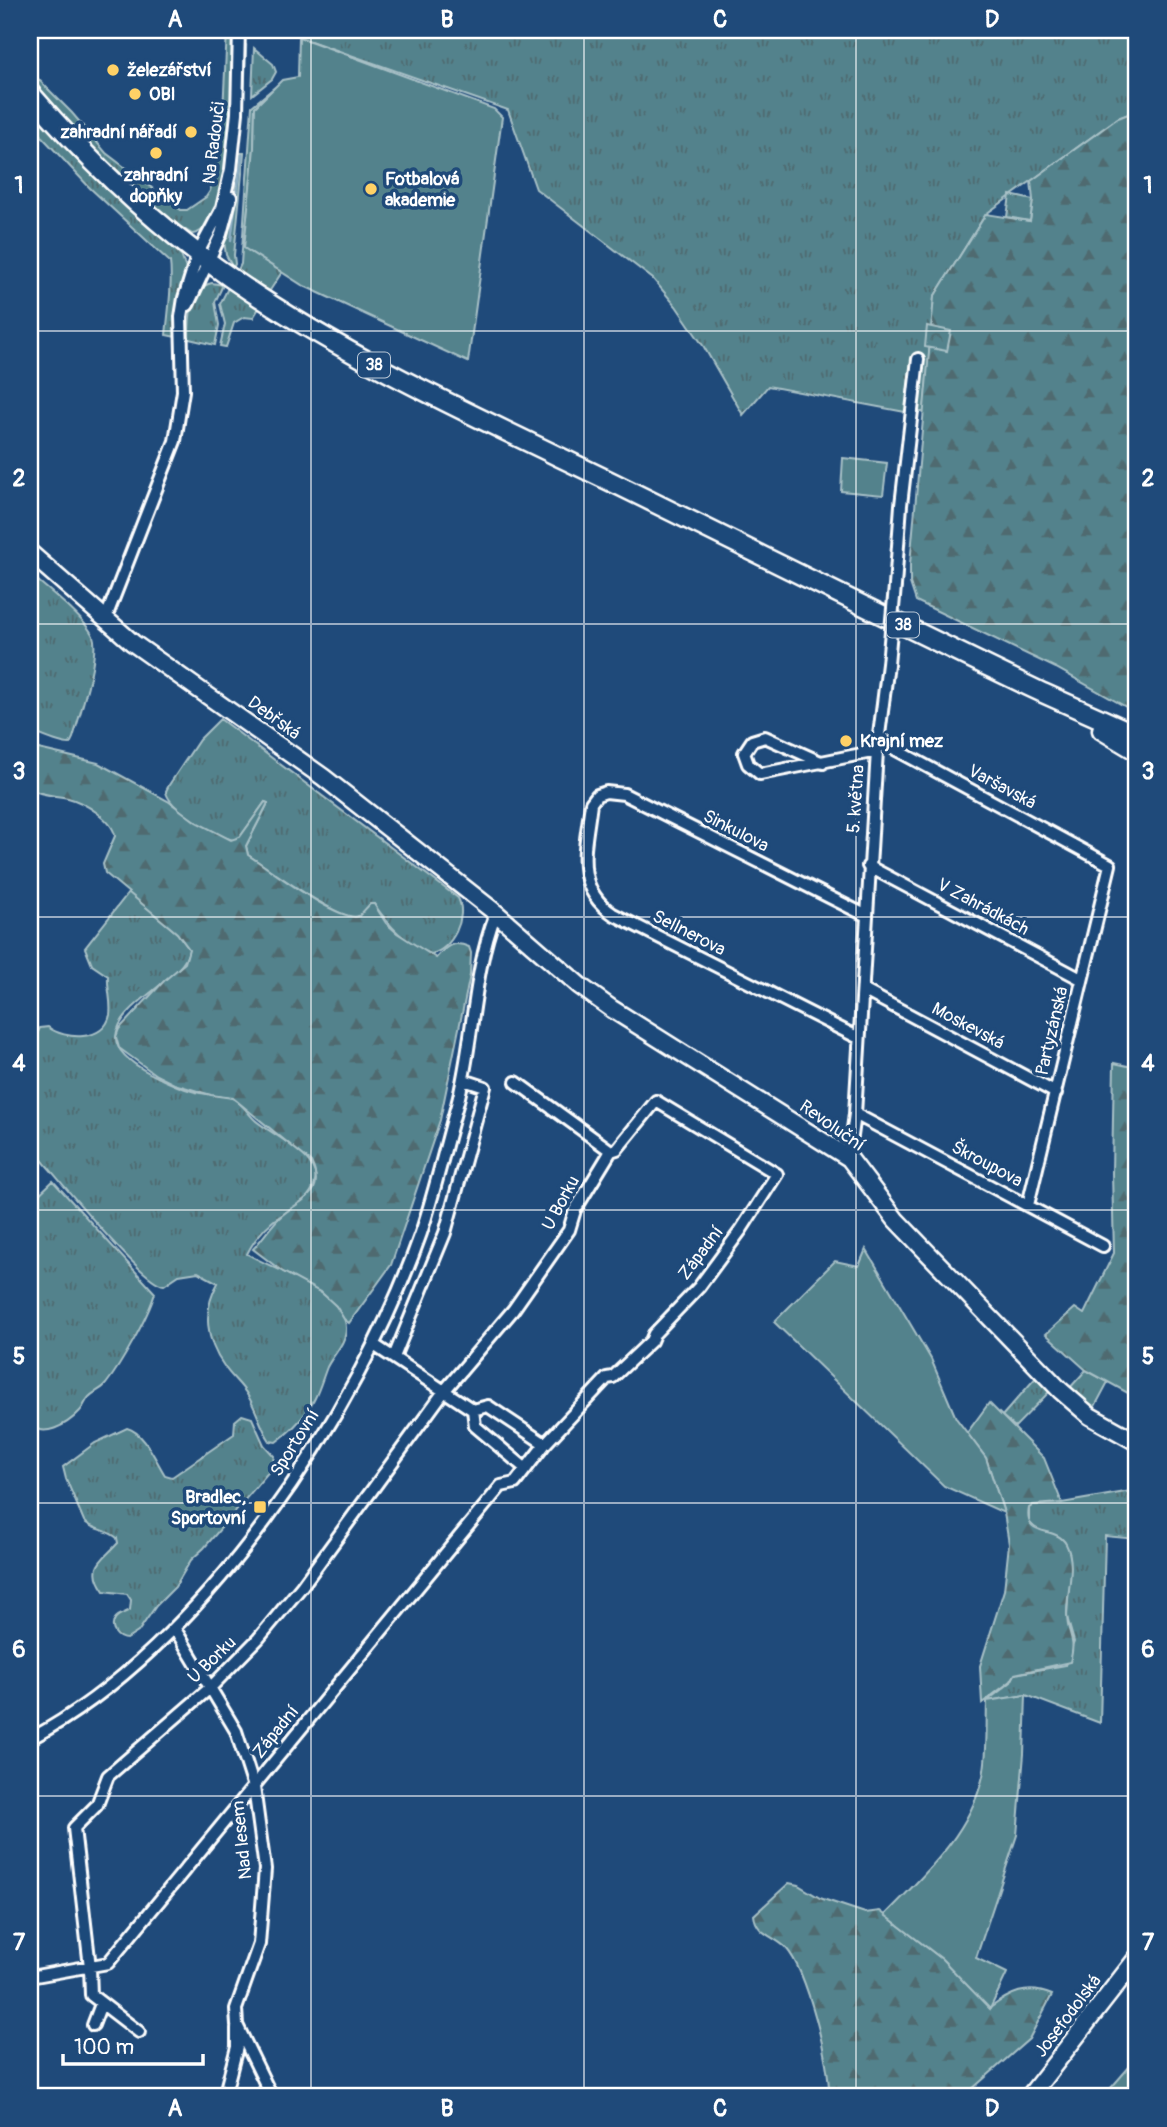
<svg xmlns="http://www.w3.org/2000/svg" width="1167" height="2127" font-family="Pangolin,sans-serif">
  <defs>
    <pattern id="grass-tufts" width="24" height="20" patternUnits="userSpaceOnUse" patternTransform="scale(1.75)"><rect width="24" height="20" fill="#52828c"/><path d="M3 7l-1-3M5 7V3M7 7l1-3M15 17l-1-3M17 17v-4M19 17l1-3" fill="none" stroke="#4f6a6f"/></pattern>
    <pattern id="forest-firs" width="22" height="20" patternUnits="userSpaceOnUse" patternTransform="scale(1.75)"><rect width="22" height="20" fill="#52828c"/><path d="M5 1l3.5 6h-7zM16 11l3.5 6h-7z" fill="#4f6a6f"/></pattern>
    <pattern id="park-crowns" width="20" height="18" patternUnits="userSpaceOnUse" patternTransform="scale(1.75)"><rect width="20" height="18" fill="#52828c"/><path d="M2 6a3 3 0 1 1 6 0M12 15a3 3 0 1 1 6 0" fill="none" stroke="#4f6a6f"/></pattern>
  </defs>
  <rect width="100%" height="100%" fill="#1f4a7a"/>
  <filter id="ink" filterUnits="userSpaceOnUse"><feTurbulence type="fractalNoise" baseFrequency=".0143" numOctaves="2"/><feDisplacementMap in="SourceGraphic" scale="14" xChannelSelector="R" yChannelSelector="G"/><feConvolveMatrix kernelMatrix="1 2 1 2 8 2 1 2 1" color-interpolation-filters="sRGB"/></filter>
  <g filter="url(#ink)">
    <path fill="url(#grass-tufts)" stroke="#a8c0c6" stroke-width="2" d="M227 30H232C231 64 237 230 192 234L172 221 97 152 39 92 30 80V71L72 113 106 153 181 210H187L206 197 210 191 213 176 210 168 216 160 217 143 216 112H223Z
      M295 30H1137V111L1118 118 986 214 934 297 924 412H905L768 386 743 415 704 347 676 306 653 279 536 189 508 110 299 37Z
      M254 48 273 64 276 72 272 79 252 95Z
      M275 87 255 107 254 148 244 247 282 272 269 292 237 272 241 264 252 106Z
      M30 104 116 196 181 255 186 269 185 277 177 311 176 337 166 335C168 314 173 282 170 262L90 188 30 124Z
      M239 153H244L234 255 235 264 233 268 226 255 224 241 235 195Z
      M212 283 223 285 215 302 219 325 215 345 189 339C189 320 189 288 212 283Z
      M228 288 259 308 253 318 244 317 234 323 226 347 220 346 225 324 220 304Z
      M30 574C45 587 85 618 93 636 100 654 79 717 73 738L70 744C59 744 41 735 30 731Z
      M220 719 458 898C468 917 452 950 431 954 404 942 390 927 374 904 369 908 363 915 357 917 341 922 266 866 248 855L246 846 268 803 265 802 240 837 233 840C217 836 167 808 166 791L169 785 199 740Z
      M129 892 177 933 189 949C186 979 118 1003 116 1037 115 1063 179 1089 200 1093 211 1095 222 1094 232 1098 242 1102 247 1113 255 1120 270 1134 321 1156 315 1182 310 1203 288 1210 273 1221 262 1230 253 1242 247 1254 273 1269 347 1293 346 1329 346 1343 333 1355 327 1367 323 1377 320 1388 315 1398 307 1415 292 1430 276 1442L270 1441C260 1427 257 1410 248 1396 242 1385 231 1377 224 1366 206 1341 202 1310 218 1283L198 1272 179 1275 164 1285C142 1284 51 1169 30 1146V1047L40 1028 48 1027C65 1040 104 1042 110 1015 112 1001 107 989 108 976L92 965 85 948Z
      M53 1181 155 1293C148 1317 121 1365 106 1384 101 1390 94 1392 89 1397 85 1401 84 1407 80 1411 68 1424 41 1441 30 1422V1196L33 1200Z
      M1086 1370 1108 1382 1092 1412 1068 1390Z
      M1039 1374 1053 1388 1015 1427 1002 1416Z
      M242 1415 252 1418 264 1445 274 1456 271 1469 204 1548 191 1560 175 1587 156 1606 138 1632 127 1639C117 1639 109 1629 115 1619 118 1614 125 1613 130 1610L131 1600 127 1594 104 1591C86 1566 103 1560 118 1543L117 1538C108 1529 93 1531 84 1521L66 1479 63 1467 95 1443 127 1428C144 1432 156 1461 165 1475L172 1477 234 1434 235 1421Z
      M1137 1490V1539L1105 1536 1100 1723 1026 1695 987 1701 1011 1682 1015 1674 1065 1665 1074 1642 1067 1617 1070 1569 1069 1552 1050 1533 1038 1531 1029 1522V1508L1033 1505 1062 1503Z
      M1137 2058V2083L1124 2097H1103Z"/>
    <path fill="url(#forest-firs)" stroke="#a8c0c6" stroke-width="2" d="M1137 111V713L1056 668 916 601 910 583V564L934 297 986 214 1030 221 1033 200 1031 181 1118 118Z
      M30 747 98 763 168 801 196 822 231 840 240 837 265 802 268 803 246 846 248 855 254 859C274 872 340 923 359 916L370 904H374L386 923 397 933 436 958C446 946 453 940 469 947L471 953 470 975 440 1120 391 1265 349 1323 344 1319 336 1306 322 1293 283 1272 253 1249C262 1239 270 1227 279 1218 298 1199 328 1197 311 1162L233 1098 211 1095 174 1084 156 1075 119 1048 116 1037 119 1029 165 980 185 963 189 949 177 933 105 873 103 864 115 836C113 820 84 802 68 798 54 795 43 796 30 789Z
      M1114 1063 1137 1068V1398L1086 1370 1046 1334 1075 1308 1084 1314 1114 1253 1112 1173Z
      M989 1403 1044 1458 1062 1503 1033 1505 1029 1508C1023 1539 1056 1525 1066 1544 1077 1565 1066 1593 1067 1615 1067 1636 1077 1636 1070 1662L1015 1674 1011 1681 982 1703 980 1666 1004 1590 1009 1544 1004 1513 986 1458 967 1433Z
      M789 1883 798 1885 820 1898 865 1913 880 1911 942 1959 990 2008C1010 1993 1027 1984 1052 1995L1029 2039 963 2097H829C831 2066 807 1971 786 1948 774 1936 756 1934 754 1915Z"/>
    <path fill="url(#park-crowns)" stroke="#a8c0c6" stroke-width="2" d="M1010 195 1033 200 1030 221 1007 217Z
      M927 326 951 331 947 351 925 347Z"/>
    <path fill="#52828c" stroke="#a8c0c6" stroke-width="2" d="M299 37 494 109 502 117 468 362 302 285 244 248 254 148 255 107 282 80 298 77Z
      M843 458 887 463 883 495 841 491Z
      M866 1249 931 1359 956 1418 986 1458 1004 1513 944 1486 774 1322 835 1261 859 1266Z
      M1026 1695 1024 1754 1017 1835 976 1958 1007 1973 990 2009 942 1959 885 1915C924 1875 970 1833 983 1776 988 1752 986 1725 987 1701Z"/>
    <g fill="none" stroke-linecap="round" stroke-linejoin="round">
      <path stroke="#8cadc4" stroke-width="2.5" d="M244 97 246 45
        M231 240 242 155"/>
      <defs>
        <path id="street" d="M188 305 221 234 231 197
          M895 586 901 505 918 359
          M105 620 175 441 183 391 181 317 184 298 198 253 222 208 231 169 237 113 239 30
          M878 740 1110 865 1028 1205
          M823 763 765 737 752 741 744 753 748 764 760 774 877 751
          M868 866 1081 979
          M863 990 1056 1093
          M859 1038 613 914C572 886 586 846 591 803L597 795 606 792 624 794 867 916
          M516 1082 611 1151
          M855 1114 1103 1246
          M849 1158 855 1114 877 751 888 664
          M374 1345 473 1410
          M394 1357 445 1233 485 1087 464 1080
          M473 1410 488 1406 545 1444
          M473 1410 475 1426 526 1469
          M175 1629 236 1731 254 1787 265 1869 259 1944 236 2009 237 2025 272 2097
          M30 1739C203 1647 357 1415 421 1233 435 1191 445 1147 457 1105 474 1042 472 974 496 913
          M30 1977 108 1963 501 1486 515 1483 545 1444 607 1378 613 1377 651 1341 654 1334 699 1287 741 1230 777 1174 656 1101 617 1149 611 1151 575 1210 569 1230 513 1310 445 1390 302 1586 258 1639 211 1687 108 1776 97 1805 74 1828 90 1967 91 1995 139 2032
          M93 2025 101 2004
          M224 2097 237 2047V2028"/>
        <path id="secondary" d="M30 553 133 643 323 777 496 913 580 986 612 1009 849 1158 896 1220 1060 1390 1090 1416 1137 1442
          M1029 2097 1137 1958"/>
        <path id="primary" d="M30 93C89 162 156 226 231 278 352 362 488 422 620 486 761 555 901 625 1043 693L1137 735
          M1102 730 1137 751"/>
      </defs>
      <use href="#street" stroke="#fff" stroke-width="16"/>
      <use href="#secondary" stroke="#fff" stroke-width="21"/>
      <use href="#primary" stroke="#fff" stroke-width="23"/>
      <use href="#street" stroke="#1f4a7a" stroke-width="10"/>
      <use href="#secondary" stroke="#1f4a7a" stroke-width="16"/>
      <use href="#primary" stroke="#1f4a7a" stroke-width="18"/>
      <defs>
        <path id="street-bridge" d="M888 664 895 586"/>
      </defs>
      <use href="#street-bridge" stroke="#fff" stroke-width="16" stroke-linecap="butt"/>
      <use href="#street-bridge" stroke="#1f4a7a" stroke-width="10"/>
    </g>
  </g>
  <path fill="none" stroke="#fff" stroke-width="2" stroke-opacity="0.55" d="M311 30V2097M584 30V2097M856 30V2097M30 331H1137M30 624H1137M30 917H1137M30 1210H1137M30 1503H1137M30 1796H1137"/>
  <g fill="#ffd166" stroke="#1f4a7a" stroke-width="2.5">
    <circle cx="113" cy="70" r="7"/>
    <circle cx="135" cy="94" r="7"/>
    <circle cx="191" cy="132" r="7"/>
    <circle cx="156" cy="153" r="7"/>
    <circle cx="371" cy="189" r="7"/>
    <circle cx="846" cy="741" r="7"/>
    <rect x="253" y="1500" width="14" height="14" rx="3.5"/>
  </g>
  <g text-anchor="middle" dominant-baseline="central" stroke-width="7" stroke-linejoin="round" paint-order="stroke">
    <g fill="#1f4a7a" stroke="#bcc9d7" stroke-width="2">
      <rect x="358" y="352.5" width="32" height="25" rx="5"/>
      <rect x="887" y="612.5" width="32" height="25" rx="5"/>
    </g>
    <g font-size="16" font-weight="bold" fill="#fff">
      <text x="374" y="365">38</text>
      <text x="903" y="625">38</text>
    </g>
    <g font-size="18" font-weight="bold" fill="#fff" stroke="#1f4a7a" text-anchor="start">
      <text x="127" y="70">železářství</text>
      <text x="149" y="94">OBI</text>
      <text x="177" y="132" text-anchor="end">zahradní nářadí</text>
      <text x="156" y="175" text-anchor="middle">zahradní<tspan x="156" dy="21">dopňky</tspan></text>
      <text x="385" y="179">Fotbalová<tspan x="385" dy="21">akademie</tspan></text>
      <text x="860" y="741">Krajní mez</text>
      <text x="246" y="1497" text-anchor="end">Bradlec,<tspan x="246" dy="21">Sportovní</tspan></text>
    </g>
    <g font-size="18" fill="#fff" stroke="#1f4a7a">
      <text transform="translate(214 143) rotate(-83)">Na Radouči</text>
      <text transform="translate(274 718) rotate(36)">Debřská</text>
      <text transform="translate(1002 787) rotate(28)">Varšavská</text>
      <text transform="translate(856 799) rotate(-86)">5. května</text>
      <text transform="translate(736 831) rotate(27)">Sinkulova</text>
      <text transform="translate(983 907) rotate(28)">V Zahrádkách</text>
      <text transform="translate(689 933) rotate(27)">Sellnerova</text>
      <text transform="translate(968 1026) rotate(28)">Moskevská</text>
      <text transform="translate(1052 1031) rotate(-77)">Partyzánská</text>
      <text transform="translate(832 1126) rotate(35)">Revoluční</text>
      <text transform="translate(987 1164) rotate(28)">Škroupova</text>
      <text transform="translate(561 1203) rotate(-62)">U Borku</text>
      <text transform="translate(701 1253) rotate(-53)">Západní</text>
      <text transform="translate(295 1443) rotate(-58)">Sportovní</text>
      <text transform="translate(212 1660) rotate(-44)">U Borku</text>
      <text transform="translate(276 1732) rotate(-51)">Západní</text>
      <text transform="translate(242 1840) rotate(-96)">Nad lesem</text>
      <text transform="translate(1068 2016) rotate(-53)">Josefodolská</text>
    </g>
  </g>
  <rect width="1167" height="2127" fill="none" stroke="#1f4a7a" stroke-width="77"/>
  <path d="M63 2054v10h140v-10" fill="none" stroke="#ffffff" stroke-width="3.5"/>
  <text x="74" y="2054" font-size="21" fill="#ffffff" stroke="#1f4a7a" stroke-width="5" paint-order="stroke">100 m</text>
  <rect x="38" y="38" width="1090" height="2050" fill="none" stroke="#fff" stroke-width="2.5"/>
  <g font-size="23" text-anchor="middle" font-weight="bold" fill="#fff">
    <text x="175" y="27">A</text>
    <text x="447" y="27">B</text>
    <text x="720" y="27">C</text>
    <text x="992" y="27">D</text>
    <text x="19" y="193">1</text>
    <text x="1148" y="193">1</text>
    <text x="19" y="486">2</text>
    <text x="1148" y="486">2</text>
    <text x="19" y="779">3</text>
    <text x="1148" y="779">3</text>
    <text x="19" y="1071">4</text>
    <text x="1148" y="1071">4</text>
    <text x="19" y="1364">5</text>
    <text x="1148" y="1364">5</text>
    <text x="19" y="1657">6</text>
    <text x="1148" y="1657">6</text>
    <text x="19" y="1950">7</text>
    <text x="1148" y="1950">7</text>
    <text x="175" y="2116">A</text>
    <text x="447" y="2116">B</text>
    <text x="720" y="2116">C</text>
    <text x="992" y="2116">D</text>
  </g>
</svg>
